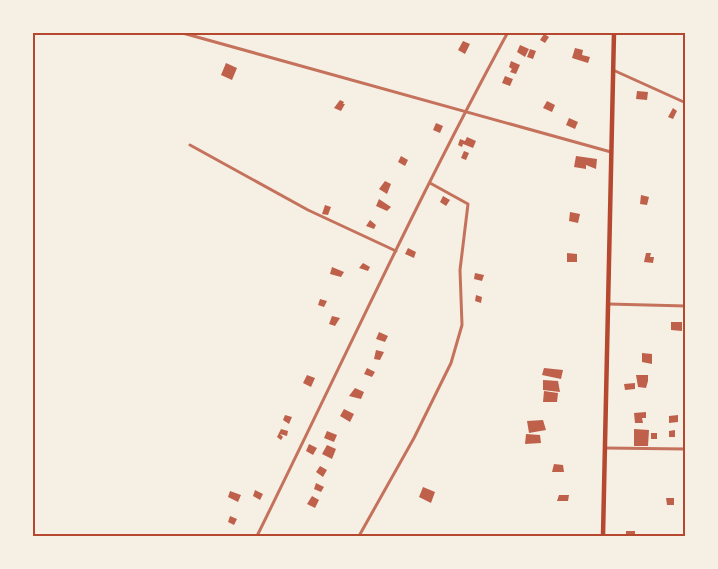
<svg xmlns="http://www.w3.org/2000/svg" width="718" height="569" font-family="'Archivo Narrow',sans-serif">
  <rect width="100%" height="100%" fill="#f6efe4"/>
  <path fill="#bf614a" d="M544 34 549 37 545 43 540 40Z
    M463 41 470 44 465 54 458 50Z
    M520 45 529 49 525 57 517 52Z
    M575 48 583 50 582 55 590 57 588 63 572 58Z
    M530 49 536 51 533 59 527 57Z
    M511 61 520 65 516 74 510 72 512 69 509 67Z
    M226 63 237 68 232 80 221 75Z
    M505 76 513 79 510 86 502 83Z
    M637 91 648 92 647 100 636 99Z
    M340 100 344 102 343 104H345L341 111 334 108Z
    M547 101 555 105 552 112 543 108Z
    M673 108 677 111 673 119 668 117Z
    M569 118 578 122 575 129 566 125Z
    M436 123 443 126 440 133 433 130Z
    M467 137 476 141 473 148 463 144 462 147 458 145 460 139 465 141Z
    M464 151 469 153 466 160 461 158Z
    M401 156 408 160 405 166 398 162Z
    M576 156 597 159 596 169 586 165V169L574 167Z
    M385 181 391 184 387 194 379 189Z
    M641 195 649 197 647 205 640 204Z
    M443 196 450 200 446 206 440 202Z
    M379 199 391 207 387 211 376 206Z
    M325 205 331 207 328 215 322 214Z
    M570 212 580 214 578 223 569 221Z
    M370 220 376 225 374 229 366 226Z
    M408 248 416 252 414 258 405 254Z
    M567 253 577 254V262H567Z
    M646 253H651L650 257H654L653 263 644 262Z
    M363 263 370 267 368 271 359 268Z
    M332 267 344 272 341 277 330 274Z
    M475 273 484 275 482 281 474 279Z
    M476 295 482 297 481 303 475 301Z
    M320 299 327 301 324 307 318 305Z
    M332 316 340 318 335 326 329 324Z
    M671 322H682V331L671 330Z
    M379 332 388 336 385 342 376 339Z
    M376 350 384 352 380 360 374 359Z
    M642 353 652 354V364L642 362Z
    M367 368 375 372 372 377 364 374Z
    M544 368 563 370 561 379 542 375Z
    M307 375 315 378 311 387 303 383Z
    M636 375H648V381L646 388 638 387Z
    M543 380 558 381 560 392 543 390Z
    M635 383V389L625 390 624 384Z
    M355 388 364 392 361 399 349 396Z
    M544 391 558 393 557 402H543Z
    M344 409 354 414 350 422 340 416Z
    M646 412V418H642L643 423H635L634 413Z
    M285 415 292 417 289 424 283 420Z
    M678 415V422L669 423V416Z
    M543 420 546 430 529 433 527 421Z
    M281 429 288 431 287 436 280 434 283 437 281 440 277 437Z
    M634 429 649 430 648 446H634Z
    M675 430V437H669V431Z
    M327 431 337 435 334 442 324 438Z
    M651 433H657V439H651Z
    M526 434 540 435 541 443 525 444Z
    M309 444 317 448 313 455 306 451Z
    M327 445 336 449 332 459 322 454Z
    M554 464 563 465 564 472H552Z
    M320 466 327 470 323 477 316 472Z
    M316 483 324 487 321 492 314 489Z
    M423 487 435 492 431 503 419 497Z
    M255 490 263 494 260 500 253 496Z
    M230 491 241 495 238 502 228 497Z
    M559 495H569L568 501H557Z
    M312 496 319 500 315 508 307 504Z
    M666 498H674V505H667Z
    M230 516 237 519 234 525 228 522Z
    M626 531H635V536H626Z"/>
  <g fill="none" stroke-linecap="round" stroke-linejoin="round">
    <path stroke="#c5725c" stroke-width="3" d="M179 32 611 152
      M613 70 686 103
      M190 145 308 210 396 251
      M608 304 686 306
      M605 448 686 449
      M257 536C340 368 418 197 508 32
      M359 536 414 438 451 363 462 325 460 270 468 204 430 183"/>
    <path stroke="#b5482f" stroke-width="4.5" d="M603 536 614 32"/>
  </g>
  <rect width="718" height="569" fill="none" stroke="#f6efe4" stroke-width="68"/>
  <rect x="34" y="34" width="650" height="501" fill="none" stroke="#b5482f" stroke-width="2"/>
</svg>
